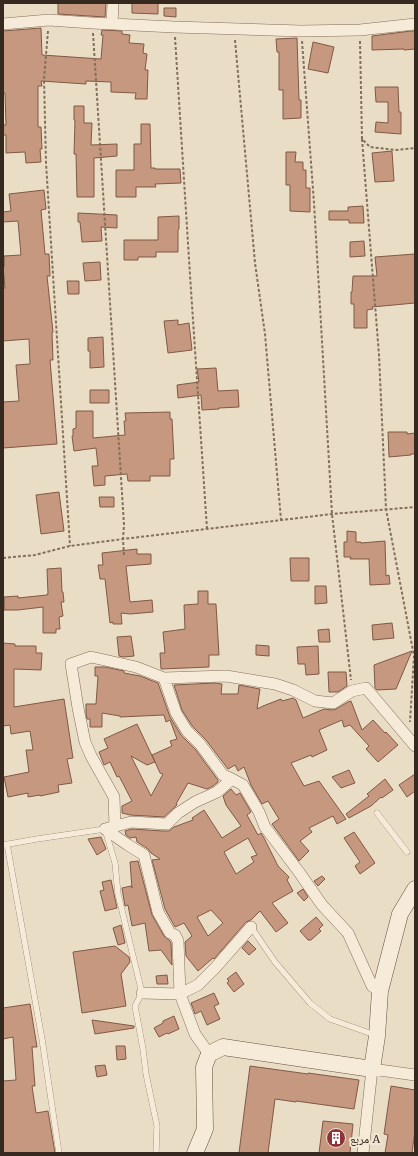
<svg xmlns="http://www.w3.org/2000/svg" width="418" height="1156" font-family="'IBM Plex Serif','Noto Naskh Arabic',serif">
  <rect width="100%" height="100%" fill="#eaddc6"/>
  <path fill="#c5987f" stroke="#815945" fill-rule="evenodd" d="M58 3H106L105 17 58 14Z
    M132 3H158V14L132 13Z
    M164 8H176V17L164 16Z
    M41 28 42 55 101 59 103 35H101L102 30 122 31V34L130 35 129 43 144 44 143 53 147 54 145 70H148L147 99H135L136 93 111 92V82L86 81V84L41 81 42 86H38V127H41L42 149H40L41 162 26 163 25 152 6 153V135H3V125H6L5 93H3V31Z
    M411 31H415V49L404 50V49L372 50V36Z
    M297 38 299 100H301V118L283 119V90H279V52H277L276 39Z
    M313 42 334 47 328 73 308 69Z
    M375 87H398L399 112H401V134L375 132 376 122 388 123V102H376Z
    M74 106H84V123H92L91 145 117 144V156L94 158V197H77L76 154H74L75 120H74Z
    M141 124H150L151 168H155V169H180L181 183 155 184 156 187H136V197H116V170H134V144H141Z
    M392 151 394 181 375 182 372 153Z
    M286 152H296L295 162H303V170H306V188H310V212L290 211V185H286Z
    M44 190 46 209 41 210 45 254H49L50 276H47L53 332 52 333 53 360H50L57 444 3 448V402L19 401 16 365 30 364 29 339 3 341V288H5L3 267H4V256L21 255 18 221 3 222V212L11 211 9 194Z
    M363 206 364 223H349V220H329V211H348V207Z
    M78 213 117 215V228L101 227 102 241 82 242 80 222H78Z
    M179 216V229L178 230V252H156V257H138V260H124V240H158V217Z
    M364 241 365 256 350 257V242Z
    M415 254V303L372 307 373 309 367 310V328H354V304H351V292H352L353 276H377L375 257Z
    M100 262 101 280 85 281 83 263Z
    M67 281H79V294H68Z
    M178 320V325L189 323 192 350 168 353 164 321Z
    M103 337 104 367 90 368V351H88V338Z
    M216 368 218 391 238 390 239 407 219 408V409L202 410 201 395 178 398 177 385 199 382 197 369Z
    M90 390H109V403H90Z
    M76 411H93V438L125 435 124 421H126L125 413 170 412V419H172L174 459H170V476H150V481H128L127 474 105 476V485L94 486 92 466H98L96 448 74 451 72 436H73V429L76 428Z
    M388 432H407V434L415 433V454H411V455L389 457Z
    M59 492 64 531 41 534 36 495Z
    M99 497H114V507H100Z
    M347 531 356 532V542H361V543L385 541 386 576 389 575 390 584 370 585 369 559H350L351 557H344V542H347Z
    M137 549V554H151V564L126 566 130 602 152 600 153 612 130 614 121 613 122 624H113V622L110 623 105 579H100L98 565H103L102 553Z
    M290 558H309V581H291Z
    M61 568 62 592H63L64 602H61L63 616 59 617 60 629H56V633H43V607L18 610H4V597L18 596V598L47 595V594H48L47 569Z
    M315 586H326L327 603 315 604Z
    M198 591H208V604H216L219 655H209V667L161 669 160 653H165L163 632 185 629 184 605 198 604Z
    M392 623 394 638 373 640 372 625Z
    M329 629 330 642H319L318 630Z
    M131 636 134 656 124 657 119 656 117 637Z
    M3 643 15 644V646H36V653H42L41 670 14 669V707L64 699 73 758 67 759 72 783 58 785 59 792 40 796V795L28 797V793L8 797 4 777 29 772 26 750H33L30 731 11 734 10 725 3 726Z
    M256 645 269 646V656L256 655Z
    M318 646 319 674 306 675 305 664H298L297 647Z
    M412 651 396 689 377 690 375 688 374 665Z
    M95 667H105L124 671V673L140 676 158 683 170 717 181 735 195 749 218 780V782L213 786 207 789 188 783 176 804H177L176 806 164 817 130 815 122 813V806L132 801 119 776 117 777 110 762 104 765 99 752 108 748 104 739 137 724 155 762 147 765 131 756 151 796 163 774 160 773 152 755 172 746 170 741 177 739 170 720 166 722 164 715 120 717V716L102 713V727H90V719H87L86 714V704H96L98 676H95Z
    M328 672H346L347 686 338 692H329Z
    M215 683 222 684 221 694H238L239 685 260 689 257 709 263 706 281 699 282 701 293 698 296 700 303 718 324 709 332 710 336 709 348 702 351 701 362 730 373 720 385 733 386 732 398 745 378 762 366 749 369 746 350 725 344 727 342 720 319 730 327 750 312 757 311 755 291 763 304 786 319 781 346 819 337 824 333 816 309 828 312 832 300 841 309 851 299 861 272 824 279 819 268 801 262 804 251 785 244 767 238 771 235 765 228 769 206 740 193 727 182 710 174 685Z
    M349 770 355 783 341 788 332 777Z
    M415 774V791L407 797 399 785Z
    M385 779 393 790 382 798 381 797 371 806 349 818 346 814 369 796 367 794Z
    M231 789 236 795 240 793 251 812 247 815 258 835 261 833 264 838 278 866 289 877 287 880 293 891 272 903 288 923 276 932 260 911 251 920 246 922 214 959 213 958 198 971 186 956 185 942 192 936 184 923 175 927 165 909 152 860 160 859 151 853 148 849 137 842 136 837 130 838 126 835 125 831 132 829 163 831H169L174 827 193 820 192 818 204 810 222 838 241 826 226 805 223 796ZM248 838 257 855 251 857 254 862 236 874 224 852ZM211 910 223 923 208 936 197 917Z
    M354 832 375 863 360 874 355 866 360 862 344 838Z
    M101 837 106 849 97 855 88 839Z
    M138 861 152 915 164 936 170 941 171 943 172 965 161 950 149 951 145 923 132 926 128 905 125 906 122 888 131 886 132 888 130 862Z
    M322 876 325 879 318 886 314 881Z
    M111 880 117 908 105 911 100 891 104 890 102 882Z
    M303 889 308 897 304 901 297 893Z
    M316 917 323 925 319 929 321 931 311 940H308L300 931Z
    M121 925 125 943 118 945 113 928Z
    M248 941 256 949 249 955 242 948Z
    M115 946 129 957 130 962 121 974 126 1006 82 1013 73 952Z
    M236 972 244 984 234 992 227 983 229 981 227 979Z
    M167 975 168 984H157L156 976Z
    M214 993 219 1004 214 1006 220 1019 207 1025 201 1011 195 1014 191 1003Z
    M30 1004 37 1047H32L35 1086H32L36 1113 48 1111 55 1153H3V1081L16 1080 13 1037 3 1039V1008Z
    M174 1016 179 1029 168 1034 167 1033 159 1037 154 1028 163 1023V1021Z
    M92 1020 134 1026V1028L95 1034Z
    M116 1046H125L126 1059 117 1060Z
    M105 1065 107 1075 97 1077 95 1066Z
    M250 1066 308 1074V1073L359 1080 354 1109 296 1101V1102L275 1099 268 1153H239Z
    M391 1086 415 1090V1131L412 1153H385L388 1135 384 1134Z
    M323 1121 353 1124 350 1153H319Z"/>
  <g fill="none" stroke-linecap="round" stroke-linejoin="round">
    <defs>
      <path id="lane" d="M377 813 407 852
        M7 844 42 1039 59 1153
        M3 845 37 839 105 829 115 863 118 894 142 993 135 1006 143 1049 146 1074 157 1126 156 1153
        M251 927 275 962 310 1003 330 1019 375 1035"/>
      <path id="street" d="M3 24 49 20 92 23 174 27 301 31 360 30 415 24
        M112 24 113 3
        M164 678 176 713 187 731 200 744 223 775 232 779
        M115 827 114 797 91 756 85 742 78 708 71 664 91 657 136 667 164 678 226 676 275 684 293 690 315 701 333 703 352 691 366 688 415 746
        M105 829 131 822 167 824 178 813 195 802 217 792 232 779 243 785 259 812 265 827 299 872 322 905 348 933 372 986 380 991
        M105 829 128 845 144 855 158 912 170 933 175 935 178 941 180 994 195 1034 209 1054
        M142 993 180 994 198 985 215 968 251 927
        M372 1069 415 1075
        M363 1153 372 1069"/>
      <path id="secondary" d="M195 1153 205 1129 204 1067 209 1054 223 1047 372 1069 377 1036 380 991 400 914 415 889"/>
    </defs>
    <use href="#lane" stroke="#846f5d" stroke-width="6"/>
    <use href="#street" stroke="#846f5d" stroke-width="12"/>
    <use href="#secondary" stroke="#655140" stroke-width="17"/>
    <path stroke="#846f5d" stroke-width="2" stroke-dasharray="3 2" stroke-linecap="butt" d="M48 31 44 79 46 163 70 546
      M93 33 124 525 123 539 124 555
      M175 37 190 275 207 529
      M235 40 255 263 265 334 281 520
      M302 41 314 203 332 514 351 680
      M360 41 362 139 370 147 396 150 415 148
      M362 139 379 355 386 509 414 656 410 722
      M3 558 35 555 70 546 123 539 332 514 415 507"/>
    <use href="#lane" stroke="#f6ebd8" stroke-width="5.5"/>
    <use href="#street" stroke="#f6ebd8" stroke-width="11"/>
    <use href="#secondary" stroke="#f6ebd8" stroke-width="16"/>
  </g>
  <defs>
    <symbol id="building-disc" viewBox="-11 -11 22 22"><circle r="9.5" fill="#8d3339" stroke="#f2e8d4"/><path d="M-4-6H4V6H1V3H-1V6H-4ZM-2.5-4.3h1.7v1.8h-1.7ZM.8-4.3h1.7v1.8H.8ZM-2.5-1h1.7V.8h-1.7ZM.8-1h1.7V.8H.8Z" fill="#fff"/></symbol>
  </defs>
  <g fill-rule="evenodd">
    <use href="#building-disc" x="325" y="1127" width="22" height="22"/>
  </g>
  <g text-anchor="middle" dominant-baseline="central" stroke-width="4" stroke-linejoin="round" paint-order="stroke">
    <g font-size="12" fill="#352920" stroke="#f2e8d4" text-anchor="start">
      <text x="350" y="1138">مربع A</text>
    </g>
  </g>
  <rect width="418" height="1156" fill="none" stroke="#352920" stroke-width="8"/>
</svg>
